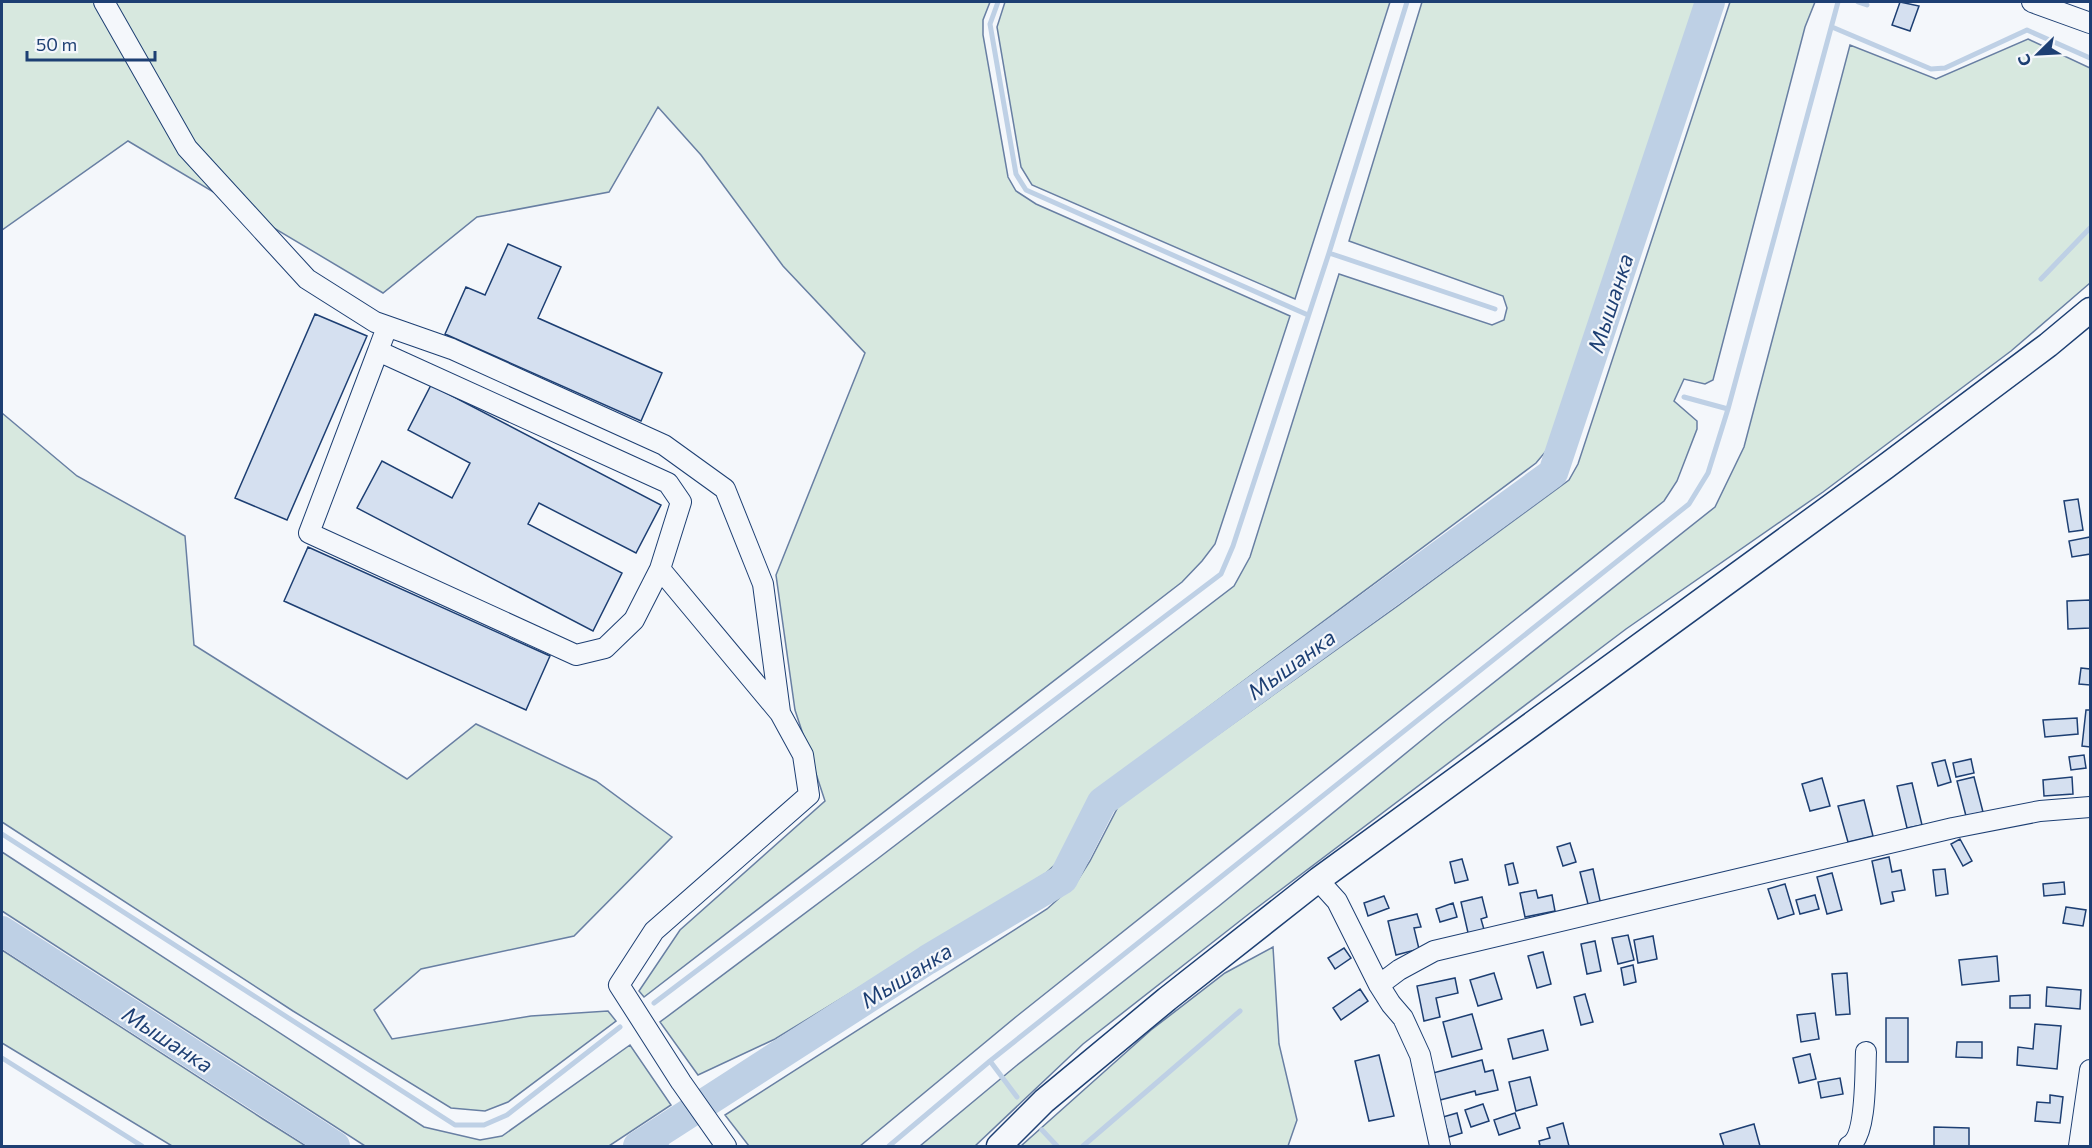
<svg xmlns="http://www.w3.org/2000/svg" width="2092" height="1148" font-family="Commissioner,sans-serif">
  <rect width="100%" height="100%" fill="#f4f7fb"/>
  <path fill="#d7e8df" stroke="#687fa3" stroke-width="1.5" d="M2 2H990L983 20V35L1008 177 1016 191 1036 204 1290 316 1215 544 1202 561 1182 582 644 997 639 991 680 930 825 801 795 710 776 575 865 353 783 266 701 155 658 107 609 192 477 217 383 293 128 141 2 230Z
    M1005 2H1390L1295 299 1032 185 1021 167 997 27Z
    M1422 2H1696L1552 444 1536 463 1096 791 1081 814 1062 858 1045 874 775 1039 698 1075 660 1022 876 860 1234 586 1250 557 1339 274 1492 325 1504 320 1507 308 1503 296 1349 241Z
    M1730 2H1815L1805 27 1713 380 1705 384 1684 379 1674 401 1697 421V429L1677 481 1664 501 1017 1016 860 1146H749L725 1115 1047 909 1076 883 1090 861 1119 805 1399 605 1569 480 1578 464Z
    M2028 39 2090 68V283L2011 351 1823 492 1626 629 1250 913 1083 1044 975 1146H920L1016 1066 1219 906 1444 722 1715 507 1744 447 1850 45 1936 79Z
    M2 413 77 476 185 536 194 645 407 779 476 724 596 781 672 837 574 936 421 969 374 1010 392 1039 531 1016 608 1011 616 1021 508 1102 485 1111 451 1108 293 1011 2 822Z
    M2 852 424 1127 480 1140 502 1136 630 1045 671 1105 609 1146H365L2 911Z
    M1273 947 1279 1044 1297 1120 1288 1146H1021L1151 1030 1225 973Z
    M2 950 263 1119 306 1146H172L2 1043Z"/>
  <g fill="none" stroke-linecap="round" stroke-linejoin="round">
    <path stroke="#bed0e5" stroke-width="5" d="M998 2 990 24 1016 174 1026 190 1308 315
      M1858 2 1867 5
      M1832 27 1931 69 1945 68 2027 30 2090 58
      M1329 253 1495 309
      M2041 279 2090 228
      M1684 397 1728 409
      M2 834 455 1125H484L507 1115 620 1027
      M654 1003 1221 574 1233 546 1329 253 1407 2
      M2 1058 142 1146
      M990 1061 1017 1097
      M1042 1130 1057 1146
      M655 1135 667 1146
      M889 1146 990 1061 1689 504 1708 473 1728 409 1838 2
      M1083 1146 1240 1011"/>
    <path stroke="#bed0e5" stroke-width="30" d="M2 931 335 1146
      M638 1146 927 960 1063 879 1102 802 1553 473 1710 2"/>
  </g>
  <path fill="#d5e0f0" stroke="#1d3f73" stroke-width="1.5" d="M1900 2 1919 6 1910 31 1892 25Z
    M508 244 561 267 538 318 662 373 641 421 445 334 466 287 485 295Z
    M315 314 367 336 287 520 235 498Z
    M431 385 661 505 636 553 539 503 528 524 622 573 593 631 357 508 382 461 452 498 470 463 408 430Z
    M2078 499 2083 530 2069 532 2064 501Z
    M2090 537V554L2072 557 2069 541Z
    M308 547 550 656 526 710 284 601Z
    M2090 600V628L2068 629 2067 601Z
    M2081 668 2090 669V685L2079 684Z
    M2086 710H2090V747L2082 746Z
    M2077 718 2078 734 2045 737 2043 720Z
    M2084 755 2086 768 2071 770 2069 757Z
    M1971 759 1974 773 1956 777 1953 763Z
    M1945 760 1951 782 1938 786 1932 763Z
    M1974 777 1983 812 1966 816 1957 781Z
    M2072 777 2073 794 2044 796 2043 780Z
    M1822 778 1830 806 1810 811 1802 784Z
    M1912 783 1922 825 1907 828 1897 786Z
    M1864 800 1873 836 1848 842 1838 806Z
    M1960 839 1972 861 1963 866 1951 844Z
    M1570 843 1576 862 1563 866 1557 847Z
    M1889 857 1892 872 1901 870 1905 890 1892 892 1894 901 1881 904 1872 861Z
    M1462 859 1468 880 1455 883 1450 862Z
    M1513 863 1518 883 1509 885 1505 865Z
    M1593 869 1601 905 1589 908 1580 872Z
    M1945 869 1948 894 1936 896 1933 870Z
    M1832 873 1842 910 1827 914 1817 877Z
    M2064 882 2065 894 2044 896 2043 884Z
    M1785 884 1794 914 1778 919 1768 889Z
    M1536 890 1538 898 1552 895 1555 911 1525 917 1520 893Z
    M1815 895 1819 909 1800 914 1796 900Z
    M1384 896 1389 908 1368 916 1364 903Z
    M1482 897 1487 917 1481 919 1485 933 1469 937 1461 902Z
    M1453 903 1457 917 1440 922 1436 909Z
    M2066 907 2086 910 2083 926 2063 923Z
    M1417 914 1421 927 1414 928 1419 949 1396 955 1388 921Z
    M1628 935 1634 960 1618 964 1612 938Z
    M1653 936 1657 959 1638 963 1634 940Z
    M1595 941 1601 971 1587 974 1581 944Z
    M1344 948 1351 958 1335 969 1328 958Z
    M1543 952 1551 984 1537 988 1528 956Z
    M1997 956 1999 981 1962 985 1959 960Z
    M1633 965 1636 982 1624 985 1621 968Z
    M1494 973 1502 999 1478 1006 1470 980Z
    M1847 973 1850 1014 1836 1015 1832 974Z
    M1455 978 1458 993 1436 998 1440 1017 1424 1021 1417 986Z
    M2047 987 2081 990 2080 1009 2046 1006Z
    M1360 989 1368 1001 1341 1020 1333 1008Z
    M1585 994 1593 1022 1581 1025 1574 997Z
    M2030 995V1008H2010V996Z
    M1815 1013 1819 1039 1801 1042 1797 1015Z
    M1472 1014 1482 1049 1452 1057 1443 1022Z
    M1886 1018H1908V1062H1886Z
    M2035 1024 2061 1026 2057 1069 2017 1065 2018 1047 2033 1049Z
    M1543 1030 1548 1050 1513 1059 1508 1039Z
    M1957 1042H1982V1058L1956 1057Z
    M1810 1054 1816 1079 1799 1083 1793 1058Z
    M1379 1055 1394 1116 1369 1121 1355 1061Z
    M1482 1060 1485 1072 1493 1070 1498 1090 1476 1095 1475 1091 1440 1100 1433 1073Z
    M1530 1077 1537 1105 1516 1111 1509 1082Z
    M1840 1078 1843 1094 1821 1098 1818 1082Z
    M2050 1095 2063 1097 2060 1123 2035 1121 2037 1102 2050 1103Z
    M1483 1104 1489 1121 1471 1127 1465 1110Z
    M1457 1113 1462 1133 1449 1137 1443 1117Z
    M1515 1113 1520 1128 1499 1135 1494 1120Z
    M1563 1123 1569 1146H1540L1539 1141 1550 1138 1547 1128Z
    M1754 1124 1760 1146H1724L1720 1134Z
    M1934 1127 1969 1128V1146H1934Z"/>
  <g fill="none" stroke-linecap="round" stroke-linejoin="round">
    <defs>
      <path id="minor" d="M104 2 187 148 307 279 375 322 452 349 664 445 725 489 763 584 780 712
        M2032 2 2090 23
        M387 327 378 351 668 483 681 502 660 569 780 713 803 755 809 795 654 931 619 985 681 1082 726 1146
        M378 351 309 533 576 655 605 648 634 620 660 569
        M1318 880 1337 901 1379 985 1391 1004 1403 1018 1420 1055 1440 1146
        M1379 985 1399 970 1434 951 1953 828 2040 811 2090 807
        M1849 1146C1867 1137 1865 1072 1866 1052
        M2079 1146 2090 1070"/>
      <path id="major" d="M999 1146 1044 1101 1167 999 1318 880 1885 467 2048 345 2090 310"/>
    </defs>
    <use href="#minor" stroke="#1d3f73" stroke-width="22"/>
    <use href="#major" stroke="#1d3f73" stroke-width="27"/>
    <use href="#minor" stroke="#f4f7fb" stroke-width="20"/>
    <use href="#major" stroke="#f4f7fb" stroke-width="24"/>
  </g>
  <g text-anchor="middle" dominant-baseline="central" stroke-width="4.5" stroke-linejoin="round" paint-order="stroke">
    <g font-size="22" font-style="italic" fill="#1d3f73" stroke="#f4f7fb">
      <text transform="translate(1610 303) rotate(-72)">Мышанка</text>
      <text transform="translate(1291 664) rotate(-36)">Мышанка</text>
      <text transform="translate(906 975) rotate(-32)">Мышанка</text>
      <text transform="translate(168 1039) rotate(33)">Мышанка</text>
    </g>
  </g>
  <rect width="2092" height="1148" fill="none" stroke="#1d3f73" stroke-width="6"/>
  <g transform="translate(2038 54) rotate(246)" stroke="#f4f7fb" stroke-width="4.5" paint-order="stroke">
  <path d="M0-4.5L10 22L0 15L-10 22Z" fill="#1d3f73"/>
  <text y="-9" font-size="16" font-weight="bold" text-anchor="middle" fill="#1d3f73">С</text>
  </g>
  <path d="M27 51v9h128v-9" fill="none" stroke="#1d3f73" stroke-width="3"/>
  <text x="36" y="51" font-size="18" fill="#1d3f73" stroke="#f4f7fb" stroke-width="4.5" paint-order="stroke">50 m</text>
</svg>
